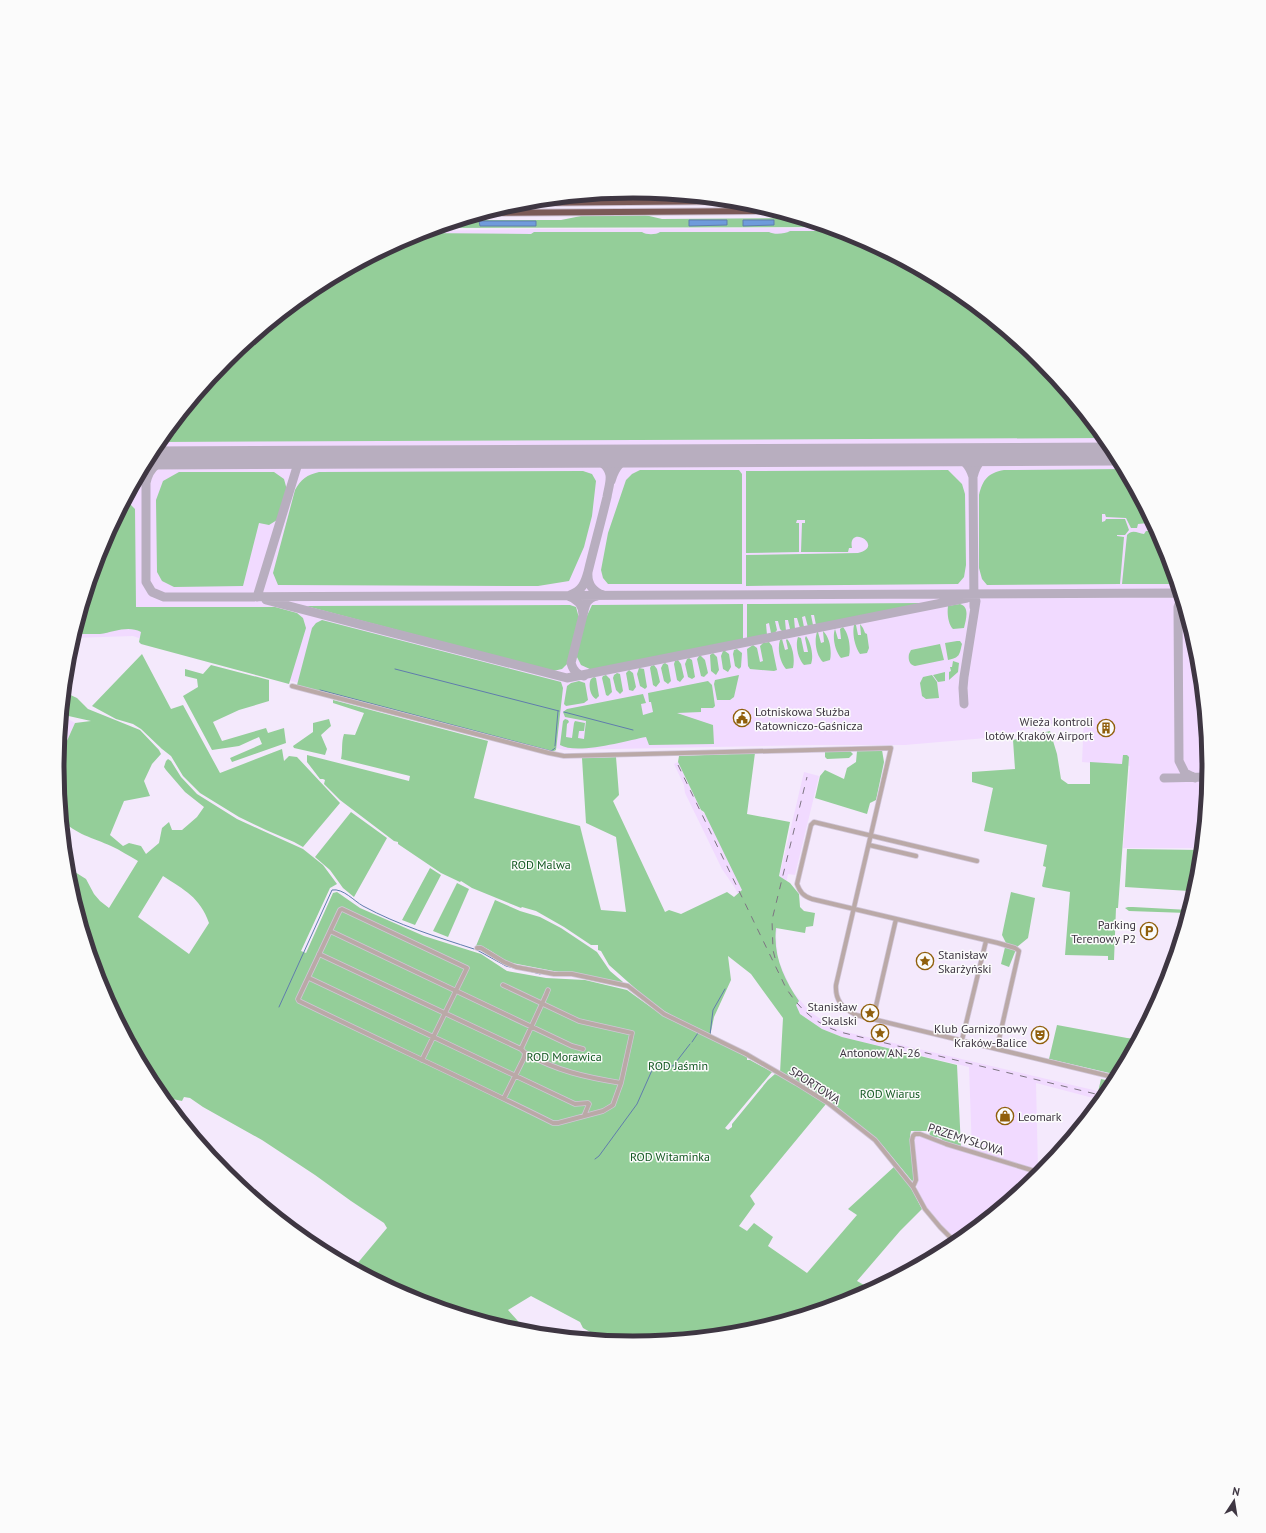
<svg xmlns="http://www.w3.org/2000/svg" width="1266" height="1533" font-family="'PT Sans',sans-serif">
  <rect width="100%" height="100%" fill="#f4e9fc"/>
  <path fill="#f1daff" d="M833 228 854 234 953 288 1040 359 1112 447 1165 546 1198 654 1209 767 1201 848H1123L1130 766 1082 762 1084 717 986 738 905 745H815L564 750 188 655 133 636 73 638 101 546 154 446 226 359 313 287 413 234 424 231 539 229Z
    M62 715 75 723 66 743 58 752Z
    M678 762 701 810 774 899 804 772 819 776 795 875 788 874 776 935 778 959 791 989 809 1011 831 1026 842 1031 1106 1093 1101 1100 1036 1083 1038 1170 972 1151 969 1067 842 1037 822 1029 800 1014 778 976 735 888 722 869 706 836 685 793 684 785 674 764Z
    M917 1135 965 1152 1032 1172 1033 1180 957 1242 938 1224 925 1208 917 1191V1180L913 1140 914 1137Z"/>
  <path fill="#94ce99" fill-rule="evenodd" d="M628 191H637L700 197H563Z
    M586 215H645L662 219 798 218 830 227 433 228 464 219 471 220H561Z
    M790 231H842L854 234 953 288 1040 359 1105 438 158 442 226 359 313 287 413 234 417 233 531 234 534 232H642C646 235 656 235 660 232H769C774 235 785 234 790 231Z
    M1124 469 1165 546 1177 584H1122L1127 535C1132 529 1138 533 1144 534L1146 531H1149L1147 529 1148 523 1138 524 1137 528H1131L1126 518 1106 517 1105 514H1102V522L1105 521 1106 519H1125L1129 530 1125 535H1117V536L1124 537 1120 584 987 585 982 579 979 568V495C983 479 988 473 1004 470Z
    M640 470H739L742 474V584H608L603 578 601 570 608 533 626 480 632 474Z
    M948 470 962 484 965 494 966 565 964 577 958 584 746 586V555L858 553C886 546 847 523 852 548H849L848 552H801L802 523H805V520H797L796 523H799V552L746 553V471Z
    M583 471 592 474 596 481 592 516 584 547 569 581 538 586 278 585 273 573 295 490C301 479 307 475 319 472Z
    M179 472H274L284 479 287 490 277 520 269 525 259 523 243 586 174 587 162 581 157 572 156 500 163 481Z
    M124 503H129L135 509 136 607H275L297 613 303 618 306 628 289 684 141 644 139 642 141 632C128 625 114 632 100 634 91 634 83 634 74 634L101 546Z
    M925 603 816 625 814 615H811L813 625 808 627 805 616 802 617 804 627 800 628 797 618H794L795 629H790L788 620H785L786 631 783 632 780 629 778 621H775L777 630 774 634 771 633 769 623 766 624 767 635 747 639V604Z
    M743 604V640L592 670 581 665 576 655 586 618 592 605Z
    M960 604C970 607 966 619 964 628L953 629C948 624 947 613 948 606Z
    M570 605 576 607 579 618 578 624 568 663 562 669 553 671 306 606Z
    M322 620 561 682 563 688 556 750 552 752 297 685 312 628 316 623Z
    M860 624 863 628 865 633 867 634 869 648 867 653 860 654C855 647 852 634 854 625H856L858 635H861Z
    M843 627C849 634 851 648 849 656L841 658C835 651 832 637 835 629L838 639H841L840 629Z
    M823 631C830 637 832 652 830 660L823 662C816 655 814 641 817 632H818L821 643 824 642Z
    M806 636C811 643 814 656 811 664L804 665C798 659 795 645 798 637L801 638 804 652H808L805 638Z
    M782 639 785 650 788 649 786 640 787 639C793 646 795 659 793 668L786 669C780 662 777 649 780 640Z
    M957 641H960L962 644C959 656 960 657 948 660L945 643Z
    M769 642 772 646 777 670 774 671 750 669 748 666 747 649 753 645 757 648 760 662 763 661 760 646 763 643Z
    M940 644 944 660 915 666C909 665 908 659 909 654L911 650Z
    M737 649 742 653 741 667 739 669 735 666 733 654 734 650Z
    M723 651H725L729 654 731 667 728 672 723 669 721 656Z
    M713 653 717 657 719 670 716 675 711 671 710 655Z
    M142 654 171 709 183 705 220 773 282 749 284 761 289 756 297 757 340 803 303 847 294 842 266 830 239 817 200 793 183 776 171 756 162 749 141 729 133 724 116 719 92 706Z
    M699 656H701L705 660 708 673 704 677 701 676 697 659Z
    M689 658 692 660 695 677 692 679 688 677 685 664 687 659Z
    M678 660 681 664 684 677 680 682 677 680 674 664 675 661Z
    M953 661 959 663 958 672 949 680V672L951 671 950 667H952Z
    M665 663 668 665 671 681 668 684 664 681 661 668 663 664Z
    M211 665 269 680V701L239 710 213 722 222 741 266 728 268 733 284 728 286 743 232 762 230 758 262 744 259 737 239 746 212 750 183 696 198 687 197 679 185 676V669L203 674Z
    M654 665 657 669 660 682 656 687 653 685 650 668 651 666Z
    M639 668 644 669 647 687 645 689 640 686 637 674Z
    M629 670 633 673 636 687 633 691 629 690 626 673Z
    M945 672V681L938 682 933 675Z
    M617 673 620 674 623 691 620 694 616 690 613 678 614 675Z
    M606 675 610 679 612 692 608 696 606 695 602 678 603 676Z
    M739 675 734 697 730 700H717L714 684 715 680Z
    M932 675 937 682 939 698 926 699 922 696 920 683 923 677Z
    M594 677 596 678 599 696 596 699C590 696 588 684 591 679Z
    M579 681 585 683 588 700 584 703 566 706 564 704 567 686 571 683Z
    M708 681 712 685 715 706 713 708H701V712L677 713 713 725 714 744 649 745 646 737C625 741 577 755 560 745L563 721 565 719 568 720 569 722 567 724 566 737 572 738 574 723 575 721 585 723 584 731H579L578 738 584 739 586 721 565 717 563 712 567 709 643 694 646 703 641 704 643 715 653 712 651 702H649L648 693Z
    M64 692 77 698 88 709 140 730 159 750 161 754 152 764 144 781 150 796 124 801 110 835 123 846 129 843 141 846 146 854 159 843 162 828 169 822 172 830H182L197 817 204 807 185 792 166 770 164 767 166 761 168 759 171 761 181 777 197 794 237 819 303 849 323 865 337 884 330 888 301 951 306 953 333 893 337 892 360 908 424 936 481 954 507 971 546 978 585 980 627 990 652 1008 747 1057V1060H750L772 1072 725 1128 728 1130 732 1127V1124L768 1080 775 1074 785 1078 826 1104 750 1196 755 1204 739 1226 747 1231 754 1223 773 1237 768 1246 807 1273 857 1215 848 1209 895 1166 910 1186 922 1209 900 1231 857 1281 871 1289 853 1299 745 1331 633 1342 601 1338 583 1328 580 1322 531 1296 508 1310 526 1330 525 1332 520 1331 412 1299 356 1265 387 1228 384 1223 351 1201 315 1175 262 1140 203 1107 190 1098 184 1097 182 1101 163 1097 154 1086 101 987 68 879 67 867 86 879 94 894 100 901 109 908 138 861C129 856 120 850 111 846 94 838 74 834 62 819L57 766 58 752 66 743 75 723 91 721 64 715 62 712ZM163 876C184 890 200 897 209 923L189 954 138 917Z
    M333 700 488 741 474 798 580 826 601 910 626 912 616 837 586 823 582 758 616 757 619 795 613 801 665 912 669 910 681 914 727 892 734 897 742 890 704 812 701 810 678 762 679 756 755 753 747 814 790 822 779 876 790 883 799 894 800 907 804 911 815 913 813 926 806 927 805 933 776 928C773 956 784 979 799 1001L796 1005 800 1014 822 1029 842 1037 957 1065 961 1147 942 1141V1139L937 1137 935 1139 930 1136 929 1131H911L910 1136 915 1178 914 1180 912 1181 883 1146 852 1120 817 1094 780 1073 783 1018 751 974 728 956 731 980 714 1017 710 1036 698 1028H695L655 1006 609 965 601 951 598 950V945H591L564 927 536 911 522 907 521 908 472 888 461 881 460 882 441 873 398 844V842L394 841 340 800 324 784 325 780 323 779H320L307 762V755L409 781 410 776 341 759C343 750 341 743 344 734L355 735 364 713 333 703Z
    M329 719 331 726 321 735 327 749 325 755 294 748 293 746 313 732V723Z
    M1050 731 1057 754 1061 779 1068 784H1090V762L1122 764 1123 755H1127L1129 757 1118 908H1116L1114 960H1108V956L1065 955 1070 892 1043 887 1042 886 1046 867 1043 866 1047 845 984 831 993 788 972 782V772L1015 769 1013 740Z
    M882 750 884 762 876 800 870 803 867 814 815 798 820 776 825 770 844 779 847 768 856 762 857 751Z
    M825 751H850L853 754 849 758 827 759 825 757Z
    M351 812 387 838 354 897 343 888 330 870 315 857Z
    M1127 849 1201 850 1199 865 1191 866 1189 891 1125 887Z
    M430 868 441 875 415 925 402 920Z
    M457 883 469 889 448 937 433 931Z
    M1011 892 1035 898 1028 938 1017 947 1009 967 1001 964 1006 943 1002 935Z
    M495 900 520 911 540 917 561 928 597 952 610 971 623 982 621 984 512 963C499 960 490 946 476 946Z
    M1128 907H1133L1189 910 1187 913 1129 911 1125 908Z
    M1057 1025 1127 1038 1137 1039 1118 1075 1049 1059Z
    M1101 1079 1114 1082 1106 1093 1098 1092Z"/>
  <path fill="#6f9bdb" stroke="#607dad" d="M689 220H727V225L689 226Z
    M743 220H774V225L743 226Z
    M479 221H536V226H480Z"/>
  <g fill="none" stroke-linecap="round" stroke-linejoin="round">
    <path stroke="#607dad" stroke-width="1" d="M395 669 559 711
      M320 690 551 751 554 749 555 748
      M564 712 633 730
      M555 746 558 711
      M477 950 506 966 514 968
      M529 971 540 974
      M279 1007 332 890C343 888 354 901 363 906 398 925 437 937 474 949
      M710 1035 713 1010 725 989
      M692 1042 698 1033
      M595 1159 599 1156 637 1104 653 1068 657 1066H673L690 1044"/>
    <path stroke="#b8aebf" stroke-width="9" d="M951 455C963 459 969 464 973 477
      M177 458C161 458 149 467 146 483V582L152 592 164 597 1180 593
      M611 481C615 467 622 458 636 456
      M588 572C594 547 601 522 607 497 608 490 611 482 610 475 608 464 598 459 588 456
      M570 595C582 591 585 583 588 572 587 583 592 591 603 595
      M568 596C578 599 583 605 583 615 585 606 586 598 597 596
      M257 597 300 457
      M1181 599 1178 607 1179 761 1185 773 1195 778
      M266 600 567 678 967 598
      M974 607 973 477C977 460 983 457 999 455
      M583 615 571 663C573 670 577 675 584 676
      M964 704 963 688 964 677 976 601
      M1164 778 1208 777"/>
    <path stroke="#b8aebf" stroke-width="23" d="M148 458 1116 454"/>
    <defs>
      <path id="minor" d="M292 686 549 753 564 756 891 748 836 985C835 1000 842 1008 856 1015L1117 1078
        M869 845 916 856
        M977 861 814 822 811 825 797 884C800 892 803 896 812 899L998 943 1015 948 1019 951 997 1048
        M330 931 572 1046 583 1049
        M477 948H481L504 962 516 967 554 974H572L628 986 664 1014 746 1054 796 1083 828 1103 875 1140 913 1187 925 1209 940 1227 956 1243
        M319 954 521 1049
        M309 978 575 1104 588 1103 589 1104 584 1116
        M873 1019 896 919
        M962 1040 986 941
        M525 1053C557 1071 585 1077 621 1083
        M422 1060 467 968 342 909 340 910 298 999 299 1001C383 1042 469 1081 553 1123H558L603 1111 613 1105 621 1083 632 1033 579 1021 503 985
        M504 1098 524 1058 525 1053 521 1049 546 995 548 990
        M913 1187 916 1180 912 1140 913 1136 915 1134H920L946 1144 1041 1173"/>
      <path id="highway" d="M517 203 740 201
        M484 213 776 211"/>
    </defs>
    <use href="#minor" stroke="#d0c5d7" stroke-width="5.5"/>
    <use href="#highway" stroke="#d0c5d7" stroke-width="8"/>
    <use href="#minor" stroke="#baa9a7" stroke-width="4"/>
    <use href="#highway" stroke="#7b5a57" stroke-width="6"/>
    <path stroke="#7d7482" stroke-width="1" stroke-dasharray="7 7" stroke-linecap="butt" d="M678 765 786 988C800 1010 818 1026 844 1033L1104 1096
      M775 958 773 950 772 920 807 777"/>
  </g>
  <defs>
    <symbol id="civic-ring" viewBox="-11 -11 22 22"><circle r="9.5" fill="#fbfbfb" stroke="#905f0c" stroke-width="1.5"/><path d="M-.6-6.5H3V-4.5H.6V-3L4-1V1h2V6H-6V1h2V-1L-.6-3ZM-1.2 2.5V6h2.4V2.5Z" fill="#905f0c"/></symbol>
    <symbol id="building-ring" viewBox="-11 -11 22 22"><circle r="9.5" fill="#fbfbfb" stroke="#905f0c" stroke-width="1.5"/><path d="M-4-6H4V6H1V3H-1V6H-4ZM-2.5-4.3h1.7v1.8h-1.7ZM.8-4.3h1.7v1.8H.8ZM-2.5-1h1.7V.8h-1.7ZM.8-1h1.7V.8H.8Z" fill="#905f0c"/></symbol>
    <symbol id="parking-ring" viewBox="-11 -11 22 22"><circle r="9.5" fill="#fbfbfb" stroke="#905f0c" stroke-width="1.5"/><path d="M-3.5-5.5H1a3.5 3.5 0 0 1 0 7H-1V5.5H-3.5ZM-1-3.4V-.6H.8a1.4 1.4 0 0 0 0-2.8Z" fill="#905f0c"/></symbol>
    <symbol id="sight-ring" viewBox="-11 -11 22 22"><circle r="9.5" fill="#fbfbfb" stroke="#905f0c" stroke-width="1.5"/><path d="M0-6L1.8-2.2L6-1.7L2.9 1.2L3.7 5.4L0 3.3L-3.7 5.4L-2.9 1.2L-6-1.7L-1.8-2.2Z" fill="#905f0c"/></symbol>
    <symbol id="theatre-ring" viewBox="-11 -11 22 22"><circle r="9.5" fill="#fbfbfb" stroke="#905f0c" stroke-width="1.5"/><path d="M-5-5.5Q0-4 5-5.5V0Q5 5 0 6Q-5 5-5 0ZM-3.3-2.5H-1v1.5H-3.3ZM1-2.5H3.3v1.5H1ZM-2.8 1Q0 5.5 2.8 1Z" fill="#905f0c"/></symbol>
    <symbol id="shop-ring" viewBox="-11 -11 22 22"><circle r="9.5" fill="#fbfbfb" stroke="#905f0c" stroke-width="1.5"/><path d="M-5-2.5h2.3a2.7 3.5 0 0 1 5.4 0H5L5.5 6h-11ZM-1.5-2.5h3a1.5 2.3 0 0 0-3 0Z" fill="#905f0c"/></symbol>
  </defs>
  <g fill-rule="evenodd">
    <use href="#civic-ring" x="732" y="708" width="20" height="20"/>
    <use href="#building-ring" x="1096" y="718" width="20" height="20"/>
    <use href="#parking-ring" x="1139" y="921" width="20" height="20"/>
    <use href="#sight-ring" x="915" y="951" width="20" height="20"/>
    <use href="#sight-ring" x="860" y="1003" width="20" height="20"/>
    <use href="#sight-ring" x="870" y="1023" width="20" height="20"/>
    <use href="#theatre-ring" x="1030" y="1025" width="20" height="20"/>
    <use href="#shop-ring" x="995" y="1106" width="20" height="20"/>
  </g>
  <g text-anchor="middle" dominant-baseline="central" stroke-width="3" stroke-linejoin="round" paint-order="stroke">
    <g font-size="12" fill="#3e3642" stroke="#fbfbfb" text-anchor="end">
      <text x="755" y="711" text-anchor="start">Lotniskowa Służba<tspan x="755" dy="14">Ratowniczo-Gaśnicza</tspan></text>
      <text x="1093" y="721">Wieża kontroli<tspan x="1093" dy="14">lotów Kraków Airport</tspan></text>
      <text x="1136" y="924">Parking<tspan x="1136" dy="14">Terenowy P2</tspan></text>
      <text x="938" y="954" text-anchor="start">Stanisław<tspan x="938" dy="14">Skarżyński</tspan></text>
      <text x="857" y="1006">Stanisław<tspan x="857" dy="14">Skalski</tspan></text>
      <text x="1027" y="1028">Klub Garnizonowy<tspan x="1027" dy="14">Kraków-Balice</tspan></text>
      <text x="880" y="1052" text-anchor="middle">Antonow AN-26</text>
      <text x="1018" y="1116" text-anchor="start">Leomark</text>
    </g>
    <g font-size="12" fill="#125720" stroke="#fbfbfb">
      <text x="541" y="864">ROD Malwa</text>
      <text x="564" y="1056">ROD Morawica</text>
      <text x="678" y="1065">ROD Jaśmin</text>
      <text x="890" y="1093">ROD Wiarus</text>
      <text x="670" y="1156">ROD Witaminka</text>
    </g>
    <g font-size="12" fill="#3e3642" stroke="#fbfbfb">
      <text transform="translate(815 1085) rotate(33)">SPORTOWA</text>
      <text transform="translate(966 1139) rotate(18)">PRZEMYSŁOWA</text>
    </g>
  </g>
  <path d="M0 0H1266V1533H0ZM64 767a569 569 0 1 1 1138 0a569 569 0 1 1-1138 0Z" fill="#fbfbfb" fill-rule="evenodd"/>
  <path fill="none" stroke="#3e3642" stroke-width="5" d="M64 767a569 569 0 1 1 1138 0a569 569 0 1 1-1138 0Z"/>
  <g transform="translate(1234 1501) rotate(12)" stroke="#fbfbfb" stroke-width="3" paint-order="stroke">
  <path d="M0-3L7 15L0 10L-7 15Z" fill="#3e3642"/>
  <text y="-6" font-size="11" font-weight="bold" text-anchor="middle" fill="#3e3642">N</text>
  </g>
</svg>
